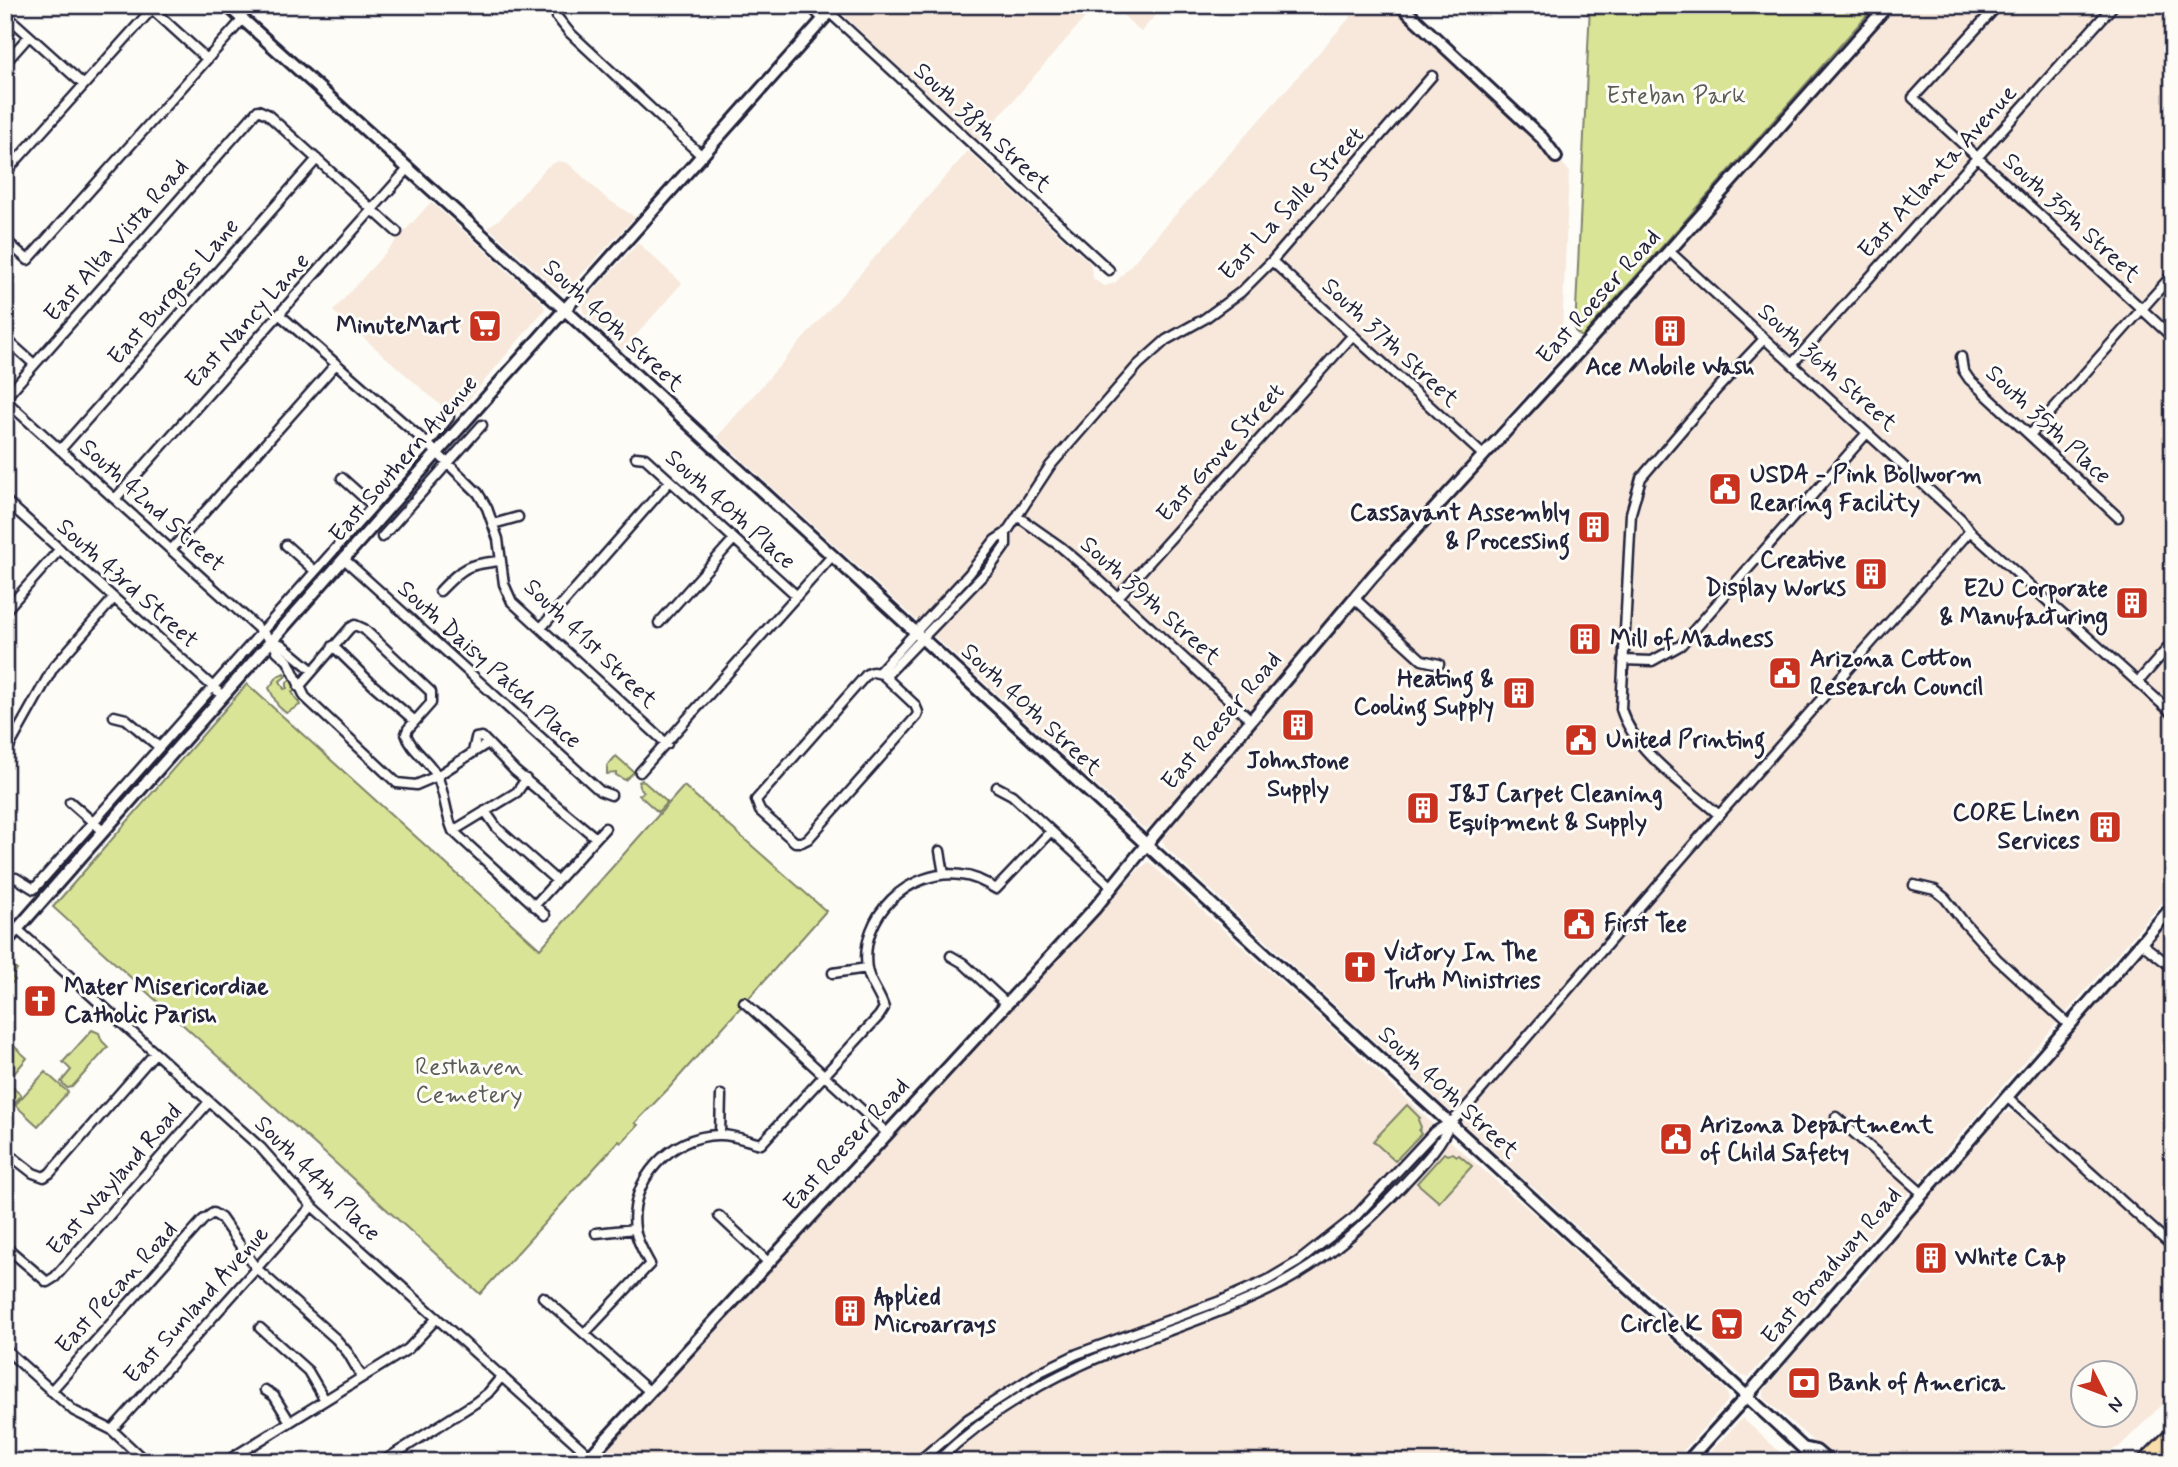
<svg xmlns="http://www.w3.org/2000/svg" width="2178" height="1467" font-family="Mynerve,sans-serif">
  <rect width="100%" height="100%" fill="#fdfcf7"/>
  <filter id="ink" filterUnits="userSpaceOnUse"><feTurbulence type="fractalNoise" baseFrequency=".0143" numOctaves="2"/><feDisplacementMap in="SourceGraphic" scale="14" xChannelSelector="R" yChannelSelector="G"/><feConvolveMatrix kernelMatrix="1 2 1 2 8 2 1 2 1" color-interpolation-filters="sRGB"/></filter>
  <g filter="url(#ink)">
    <path fill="#f7e8db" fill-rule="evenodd" d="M850 5H1096L978 141 846 18 845 13Z
      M1112 5H1164L1141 32Z
      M1361 5H1396L1545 143 1569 171 1561 356 1335 609 1257 702 1235 731 1153 824 1147 828 1142 827 717 437 968 151 1090 263 1093 278 1099 283 1105 286 1115 283Z
      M1893 5H2173V890L1749 1377 1742 1376 1483 1142 1166 848 1162 839 1369 593Z
      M558 161 568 163 607 199 635 217 565 292 559 291 488 227 501 218 547 167Z
      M431 202 542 302 545 309 454 417 333 311Z
      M638 243 682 283 623 350 583 312 582 304Z
      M1149 862 1334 1030 1460 1150 1532 1212 1725 1389 1728 1396 1727 1402 1673 1462H594L1140 868Z
      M2173 919V1234L2171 1235 2169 1234 2023 1105 2020 1097 2021 1092Z
      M2010 1112 2014 1113 2164 1246 2173 1237V1394L2119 1447 2090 1460 1837 1462 1767 1401 1764 1397V1390L1838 1303 1869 1273 1873 1262 2003 1114ZM2084 1372H2126V1414H2084Z
      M1742 1418 1791 1462H1701Z"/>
    <path fill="#d9e497" stroke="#7e8369" stroke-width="2" d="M1590 5H1876L1582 337 1575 331Z
      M284 673 286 676 280 681 284 689 287 688V682L291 679 296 690 292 692 300 705 286 713 278 706 269 688 278 676Z
      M247 684 540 949 684 786 826 911 669 1088 635 1123 638 1125 621 1143 619 1141 480 1294 53 907Z
      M616 756 634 772 625 780 616 775V773L607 774V766Z
      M642 780 667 802 658 812 639 795 644 792 640 787 639 782Z
      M5 960 17 970 11 976 15 980 5 990 10 995 5 999Z
      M92 1030 99 1033 102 1041 108 1047 72 1087 67 1088 61 1082 71 1070 63 1062Z
      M5 1038 27 1058 7 1082 21 1095 13 1105 5 1098Z
      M45 1072 68 1092 38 1126 15 1105Z
      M1407 1105 1420 1118 1418 1120 1421 1127 1419 1131 1421 1134 1395 1161 1373 1141Z
      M1444 1153 1447 1155 1453 1153 1457 1156 1459 1155 1472 1166 1439 1202 1417 1183Z"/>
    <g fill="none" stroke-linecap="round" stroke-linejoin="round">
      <defs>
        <path id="street" d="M809 5 824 20
          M1998 5 1913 98 2173 338
          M830 13 1109 270
          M5 14 84 85
          M557 17 569 32 702 156
          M5 63 29 36
          M5 173 152 9 207 59
          M5 240 28 260 243 19
          M1669 251 1961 519 1970 531 2173 714
          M1272 261 1482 454
          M280 315 430 446 478 493 487 508 498 539 504 584 512 602 667 744
          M5 338 34 364
          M1961 357 1963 370 1969 379 2118 517
          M1792 364 2114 5
          M5 398 258 110 267 114 397 232
          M5 400 272 641 277 651 288 661 305 697 397 783 416 785 437 776 488 743
          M2030 435 2173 274
          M60 450 317 159
          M636 457 645 458 797 596
          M342 478 373 506
          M115 499 408 169
          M5 500 223 696
          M1017 516 1061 547 1087 569 1251 720
          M493 524 518 517
          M382 537 482 425
          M286 545 315 571
          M171 550 336 364
          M344 559 600 791 611 795
          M440 591C463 567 467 564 501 561
          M1118 597 1353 335
          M1354 598 1422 660 1439 664
          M5 611 60 549
          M659 623 734 539
          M541 628 670 481
          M273 641 282 645 312 670
          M333 646 373 685 415 721
          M1623 660 1652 661 1681 645 1867 433
          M873 672 882 674 915 705 918 712 917 716 808 839 802 842H795L760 811 756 800 867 674Z
          M879 672 969 574 995 540 1006 533 1050 466 1138 365 1166 340 1204 319 1241 292 1272 261 1432 76
          M885 677 989 569 1006 545V533
          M2138 682 2173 642
          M299 687 350 628 355 625 364 629 431 692V703L408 729 406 734C411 751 429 760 437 776 445 793 445 813 453 831L545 915
          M114 716 126 719 159 747
          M473 752 476 738 482 737 515 771 596 838
          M5 754 53 668 114 598
          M640 772 833 555
          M997 787 1012 795 1112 887
          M70 802 103 831
          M485 811 497 828 557 881
          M1719 815C1685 785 1635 753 1621 709L1631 513 1641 478 1717 389 1764 339
          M453 831 517 792 526 779
          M940 851 944 874
          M16 878 34 889 428 444 449 417
          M1914 885 1935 890 1945 898 1962 920 1997 959 2069 1025
          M534 906 605 828
          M17 929 261 1148 312 1206 590 1456
          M2141 943 2173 968
          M951 956 963 963 1007 1004
          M833 973 867 968
          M744 1002 887 1133
          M2007 1097 2173 1247
          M1836 1117 1923 1194
          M720 1134 721 1095
          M5 1151 33 1173 44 1177 50 1173 155 1053
          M719 1216 768 1262
          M596 1233 635 1229
          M5 1246 47 1282 55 1277 209 1102
          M543 1297 649 1391
          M260 1328 308 1371 325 1400
          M585 1333 650 1264C644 1253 637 1242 635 1229 628 1180 671 1136 718 1135 733 1134 747 1141 761 1144L879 1016 884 1008C880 994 870 984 867 969 859 916 909 868 961 875 974 876 985 882 996 889L1051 831
          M5 1349 74 1411 112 1430 146 1462
          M265 1390 274 1396 290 1422
          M51 1391 203 1220 213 1213 221 1218 256 1268 336 1339 348 1353 362 1377
          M112 1430 312 1206
          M225 1462 408 1349 437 1318
          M382 1462 475 1403 488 1393 502 1376
          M918 1462 968 1419 1040 1372 1077 1354 1223 1300 1266 1281 1298 1262 1355 1217 1434 1132 1450 1123 1464 1110 1719 815 1970 531
          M936 1462C978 1422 1028 1389 1081 1365 1143 1337 1208 1320 1269 1290 1320 1265 1364 1227 1402 1186 1420 1166 1440 1148 1450 1123"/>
        <path id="secondary" d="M227 5 565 310 1803 1448 1810 1462
          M1400 5 1542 138 1556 157
          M5 943 437 453 836 5
          M1803 1448 1816 1451 1829 1462
          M585 1462 1095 908 1155 834 1373 576 1613 314 1888 5
          M1687 1462 1746 1397 2173 906"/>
        <path id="highway" d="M2145 1462 2173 1434"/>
      </defs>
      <use href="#street" stroke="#22223b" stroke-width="13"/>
      <use href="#secondary" stroke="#22223b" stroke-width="16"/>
      <use href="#highway" stroke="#22223b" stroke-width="19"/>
      <use href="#street" stroke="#fdfcf7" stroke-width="8"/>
      <use href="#secondary" stroke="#fdfcf7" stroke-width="10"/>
      <use href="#highway" stroke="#f9deab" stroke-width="14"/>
    </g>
  </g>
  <defs>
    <symbol id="supermarket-square" viewBox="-11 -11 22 22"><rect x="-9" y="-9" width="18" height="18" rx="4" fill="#c8321e" stroke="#fdfcf7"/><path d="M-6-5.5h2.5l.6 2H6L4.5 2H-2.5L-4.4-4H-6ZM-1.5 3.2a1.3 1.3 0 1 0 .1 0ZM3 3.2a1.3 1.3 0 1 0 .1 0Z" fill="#fff"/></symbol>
    <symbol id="building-square" viewBox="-11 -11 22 22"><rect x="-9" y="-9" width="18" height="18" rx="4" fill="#c8321e" stroke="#fdfcf7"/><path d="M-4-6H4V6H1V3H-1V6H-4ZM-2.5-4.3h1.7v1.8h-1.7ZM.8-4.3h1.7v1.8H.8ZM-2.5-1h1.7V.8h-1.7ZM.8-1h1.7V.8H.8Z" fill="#fff"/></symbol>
    <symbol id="civic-square" viewBox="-11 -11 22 22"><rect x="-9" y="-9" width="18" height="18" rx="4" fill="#c8321e" stroke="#fdfcf7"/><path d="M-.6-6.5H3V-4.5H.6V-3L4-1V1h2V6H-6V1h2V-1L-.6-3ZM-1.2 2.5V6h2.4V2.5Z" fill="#fff"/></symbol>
    <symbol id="church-square" viewBox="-11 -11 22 22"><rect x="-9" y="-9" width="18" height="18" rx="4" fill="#c8321e" stroke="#fdfcf7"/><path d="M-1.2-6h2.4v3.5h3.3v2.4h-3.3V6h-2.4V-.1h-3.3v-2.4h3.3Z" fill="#fff"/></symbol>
    <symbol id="bank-square" viewBox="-11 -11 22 22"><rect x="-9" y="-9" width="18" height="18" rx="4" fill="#c8321e" stroke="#fdfcf7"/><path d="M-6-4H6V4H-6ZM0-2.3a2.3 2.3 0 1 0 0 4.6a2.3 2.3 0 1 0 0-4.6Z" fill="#fff"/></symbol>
  </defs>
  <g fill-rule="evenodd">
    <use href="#supermarket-square" x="466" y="307" width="38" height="38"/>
    <use href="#building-square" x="1651" y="312" width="38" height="38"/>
    <use href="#civic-square" x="1706" y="470" width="38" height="38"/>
    <use href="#building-square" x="1575" y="508" width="38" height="38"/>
    <use href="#building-square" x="1852" y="555" width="38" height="38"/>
    <use href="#building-square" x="2113" y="584" width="38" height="38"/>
    <use href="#building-square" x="1566" y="620" width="38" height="38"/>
    <use href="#civic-square" x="1766" y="654" width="38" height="38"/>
    <use href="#building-square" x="1500" y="674" width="38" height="38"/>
    <use href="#building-square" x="1279" y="706" width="38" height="38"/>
    <use href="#civic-square" x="1562" y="721" width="38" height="38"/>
    <use href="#building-square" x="1404" y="789" width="38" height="38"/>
    <use href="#building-square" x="2086" y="808" width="38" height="38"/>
    <use href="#civic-square" x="1560" y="905" width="38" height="38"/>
    <use href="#church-square" x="1341" y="948" width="38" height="38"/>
    <use href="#church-square" x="21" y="982" width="38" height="38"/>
    <use href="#civic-square" x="1657" y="1120" width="38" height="38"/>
    <use href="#building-square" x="1912" y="1239" width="38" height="38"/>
    <use href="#building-square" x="831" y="1292" width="38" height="38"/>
    <use href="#supermarket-square" x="1708" y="1305" width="38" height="38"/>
    <use href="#bank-square" x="1785" y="1364" width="38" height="38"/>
  </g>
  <g text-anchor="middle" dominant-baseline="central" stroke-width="6" stroke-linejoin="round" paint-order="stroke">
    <g font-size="24" fill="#595c57" stroke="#fdfcf7">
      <text x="1676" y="96">Esteban Park</text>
      <text x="469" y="1067">Resthaven<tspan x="469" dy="28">Cemetery</tspan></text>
    </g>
    <g font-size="24" fill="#22223b" stroke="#fdfcf7">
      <text transform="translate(982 128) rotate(43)">South 38th Street</text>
      <text transform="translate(1938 172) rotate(-48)">East Atlanta Avenue</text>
      <text transform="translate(1292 204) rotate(-47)">East La Salle Street</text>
      <text transform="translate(2071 218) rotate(43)">South 35th Street</text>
      <text transform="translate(117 241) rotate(-49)">East Alta Vista Road</text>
      <text transform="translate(174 292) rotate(-49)">East Burgess Lane</text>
      <text transform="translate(1599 297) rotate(-48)">East Roeser Road</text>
      <text transform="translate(248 321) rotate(-48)">East Nancy Lane</text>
      <text transform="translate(613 326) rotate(43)">South 40th Street</text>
      <text transform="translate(1390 343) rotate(43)">South 37th Street</text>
      <text transform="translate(1827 368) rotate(42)">South 36th Street</text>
      <text transform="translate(2048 425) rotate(43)">South 35th Place</text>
      <text transform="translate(1221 453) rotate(-48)">East Grove Street</text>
      <text transform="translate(404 459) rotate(-49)">East Southern Avenue</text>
      <text transform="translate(152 506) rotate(42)">South 42nd Street</text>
      <text transform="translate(730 510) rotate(42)">South 40th Place</text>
      <text transform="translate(127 584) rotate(42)">South 43rd Street</text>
      <text transform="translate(1150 601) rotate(42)">South 39th Street</text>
      <text transform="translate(590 644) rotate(44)">South 41st Street</text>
      <text transform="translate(489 665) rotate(42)">South Daisy Patch Place</text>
      <text transform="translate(1031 710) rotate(43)">South 40th Street</text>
      <text transform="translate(1222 721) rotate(-50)">East Roeser Road</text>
      <text transform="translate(1448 1093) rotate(43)">South 40th Street</text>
      <text transform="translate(847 1145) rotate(-47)">East Roeser Road</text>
      <text transform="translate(317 1179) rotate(45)">South 44th Place</text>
      <text transform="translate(115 1180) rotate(-49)">East Wayland Road</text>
      <text transform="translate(1832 1266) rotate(-49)">East Broadway Road</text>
      <text transform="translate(117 1288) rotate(-48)">East Pecan Road</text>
      <text transform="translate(197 1305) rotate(-48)">East Sunland Avenue</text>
    </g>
    <g font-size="24" font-weight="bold" fill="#22223b" stroke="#fdfcf7" text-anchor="start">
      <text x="461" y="326" text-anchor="end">MinuteMart</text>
      <text x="1670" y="367" text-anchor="middle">Ace Mobile Wash</text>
      <text x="1750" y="475">USDA - Pink Bollworm<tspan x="1750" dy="28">Rearing Facility</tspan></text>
      <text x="1570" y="513" text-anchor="end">Cassavant Assembly<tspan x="1570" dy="28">&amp; Processing</tspan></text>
      <text x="1846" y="560" text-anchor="end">Creative<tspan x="1846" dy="28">Display Works</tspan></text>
      <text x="2108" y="589" text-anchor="end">E2U Corporate<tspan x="2108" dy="28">&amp; Manufacturing</tspan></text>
      <text x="1610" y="639">Mill of Madness</text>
      <text x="1810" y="659">Arizona Cotton<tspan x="1810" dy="28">Research Council</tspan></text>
      <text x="1494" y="679" text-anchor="end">Heating &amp;<tspan x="1494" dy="28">Cooling Supply</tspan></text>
      <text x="1606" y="740">United Printing</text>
      <text x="1298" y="761" text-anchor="middle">Johnstone<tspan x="1298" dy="28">Supply</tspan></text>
      <text x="1448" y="794">J&amp;J Carpet Cleaning<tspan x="1448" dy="28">Equipment &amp; Supply</tspan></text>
      <text x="2080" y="813" text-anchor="end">CORE Linen<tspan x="2080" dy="28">Services</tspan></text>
      <text x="1604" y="924">First Tee</text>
      <text x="1384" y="953">Victory In The<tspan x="1384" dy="28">Truth Ministries</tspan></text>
      <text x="64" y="987">Mater Misericordiae<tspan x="64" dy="28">Catholic Parish</tspan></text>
      <text x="1700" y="1125">Arizona Department<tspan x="1700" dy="28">of Child Safety</tspan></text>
      <text x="1955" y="1258">White Cap</text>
      <text x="874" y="1297">Applied<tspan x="874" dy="28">Microarrays</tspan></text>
      <text x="1702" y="1324" text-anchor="end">Circle K</text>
      <text x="1828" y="1383">Bank of America</text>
    </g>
  </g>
  <rect width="2178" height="1467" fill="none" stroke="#fdfcf7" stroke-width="28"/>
  <rect x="14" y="14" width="2150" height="1439" fill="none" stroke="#22223b" stroke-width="2.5" filter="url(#ink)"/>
  <g transform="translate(2104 1394) rotate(132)"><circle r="33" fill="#fdfcf7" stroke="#a5a5ac" stroke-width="2"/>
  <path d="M0-5L12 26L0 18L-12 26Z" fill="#c8321e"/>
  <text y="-10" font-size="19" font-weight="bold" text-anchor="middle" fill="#22223b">N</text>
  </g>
</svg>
